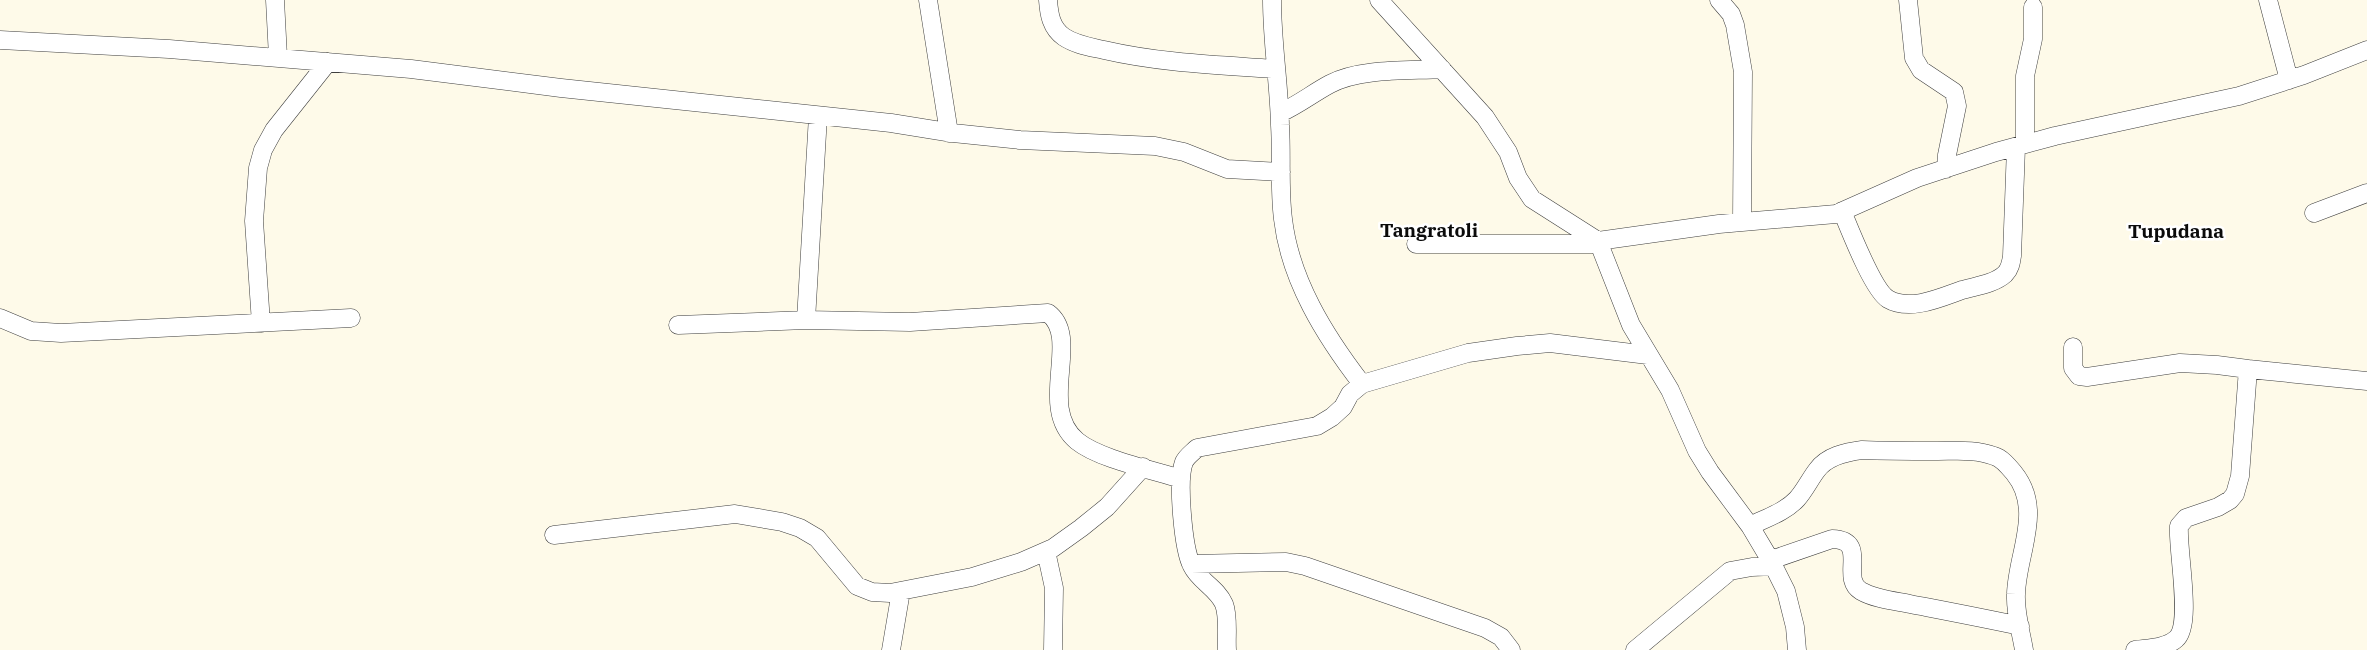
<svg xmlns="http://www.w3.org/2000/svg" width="2367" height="650" font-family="'IBM Plex Serif',serif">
  <rect width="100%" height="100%" fill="#fefae9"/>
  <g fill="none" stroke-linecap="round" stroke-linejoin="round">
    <defs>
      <path id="minor" d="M275 0 278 57
        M928 0 949 133
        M1048 0C1049 14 1051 28 1064 37 1076 45 1091 47 1104 50 1160 63 1218 65 1275 69
        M1272 0C1272 42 1279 83 1280 125 1282 156 1279 188 1283 219 1290 280 1325 336 1362 384
        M1379 0 1485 117 1508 152 1518 178 1532 199 1598 241
        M1719 0 1731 14 1735 25 1743 72 1742 222
        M1908 0 1914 58 1921 70 1954 92 1957 106 1947 155 1946 169
        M2268 0 2289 80
        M0 40 169 49 411 69 561 88 891 123 953 133 1020 140 1155 146 1184 152 1227 169 1281 172
        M1280 113C1298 105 1313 93 1330 84 1360 68 1409 71 1442 69
        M2025 144V76L2033 39V7
        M1842 211C1850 230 1873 290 1888 299 1910 312 1942 297 1962 290 1976 286 1994 284 2005 274 2010 269 2011 263 2012 256L2016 147
        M2314 213 2367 193
        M1416 244H1599
        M0 318 31 331 61 333 351 318
        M806 320 818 116
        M261 323 254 221 258 168 263 150 274 130 328 62
        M678 325 806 320 910 322 1048 313C1082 338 1036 407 1077 441 1099 459 1153 470 1181 479
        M2073 347V368L2079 376 2087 377 2180 363 2217 365 2248 369
        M1750 526C1766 518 1785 512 1797 499 1805 490 1810 479 1817 470 1827 456 1846 452 1862 450 1887 451 1912 451 1938 451 1956 451 1976 449 1994 456 2002 458 2009 467 2014 473 2044 510 2017 553 2016 594 2015 613 2021 632 2024 650
        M554 535 735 514 782 522 800 528 817 538 857 586 872 592 890 593 972 577 1021 562 1053 548 1081 528 1107 507 1143 467
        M1046 551 1054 588 1053 650
        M1771 560 1832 539C1870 540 1839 578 1861 591 1875 599 1895 601 1910 604 1946 611 1983 618 2020 626
        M1191 564 1286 562 1305 566 1485 628 1501 637 1511 650
        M891 650 901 591
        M1227 650C1226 636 1229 617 1224 604 1217 588 1199 581 1192 566 1183 549 1177 480 1184 462 1187 456 1192 453 1197 448L1317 426 1332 417 1343 407 1350 394 1362 384 1468 353 1517 346 1550 343 1648 355
        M1635 650 1730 571 1752 567 1774 566
        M1797 650 1795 627 1786 591 1772 563 1750 526 1710 472 1697 451 1670 390 1631 325 1598 241 1719 224 1836 214 1917 178 1996 152 2055 136 2239 96 2304 75 2367 50
        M2135 650C2148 648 2166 648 2176 639 2193 625 2177 550 2179 526L2186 518 2218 507 2230 500 2235 494 2240 476 2248 369 2367 381"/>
    </defs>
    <use href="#minor" stroke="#3e3e3e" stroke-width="19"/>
    <use href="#minor" stroke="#fff" stroke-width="18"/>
  </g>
  <g text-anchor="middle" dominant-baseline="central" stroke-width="5" stroke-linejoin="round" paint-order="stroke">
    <g font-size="19" font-weight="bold" fill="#0b0b0b" stroke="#fff">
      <text x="1429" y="230">Tangratoli</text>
      <text x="2176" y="231">Tupudana</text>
    </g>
  </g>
</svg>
